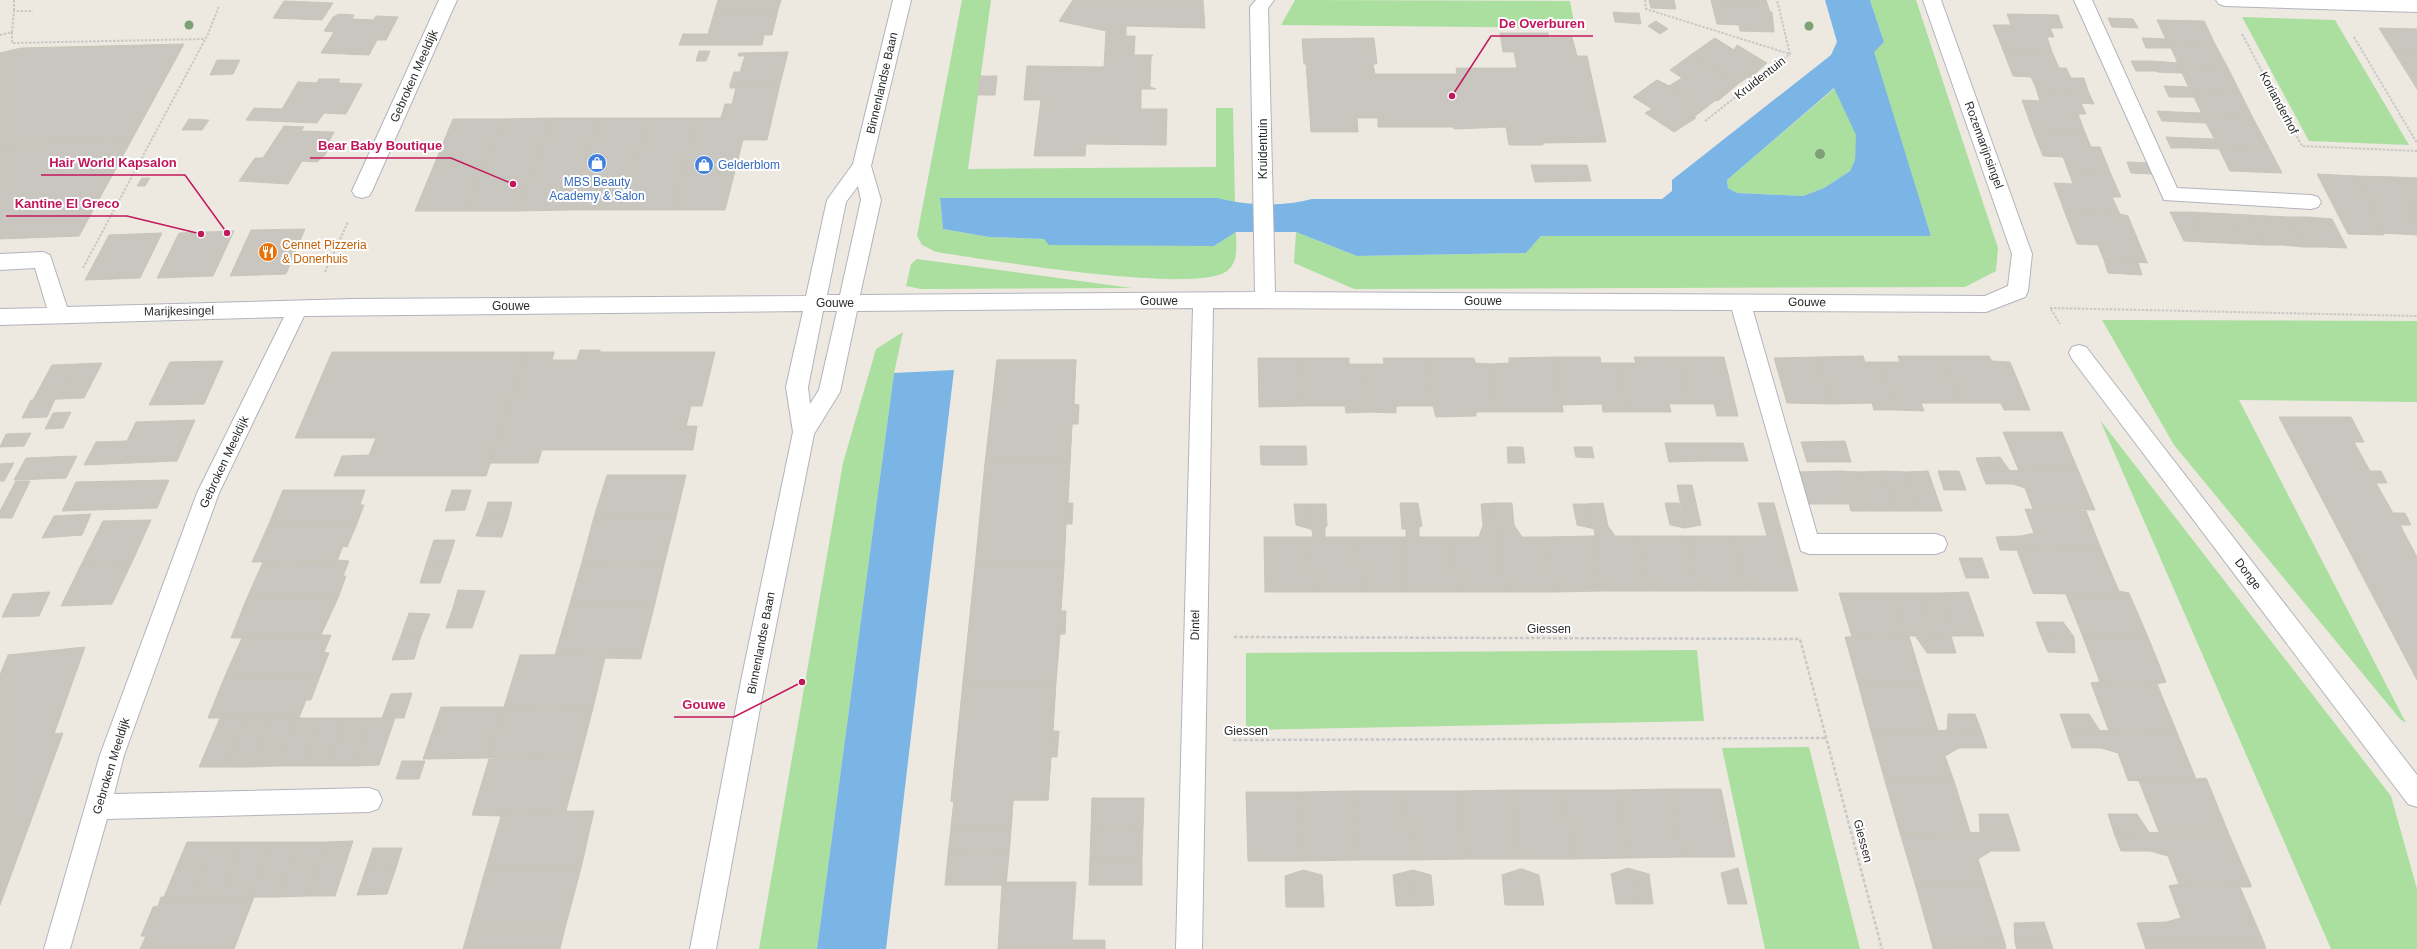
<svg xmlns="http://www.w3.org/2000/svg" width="2417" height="949" font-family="Arial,sans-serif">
  <rect width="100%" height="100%" fill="#ede9e0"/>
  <path fill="#aadfa0" d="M962 0H991L968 169 1216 167V108H1233L1235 203 1218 198H940L943 229 989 237 1214 246 1236 232C1236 245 1239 262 1227 271 1195 295 984 259 936 252L922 245 917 236Z
    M1295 0 1570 1 1575 28 1281 25Z
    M1870 0H1916L1998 248 1996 271 1965 287 1354 289 1294 263 1296 232 1357 256 1526 253 1541 236H1931L1873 52 1884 42Z
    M2242 17 2335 20 2409 145 2309 141Z
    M1835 88 1857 135 1855 160 1850 171 1824 188 1803 196 1737 193 1728 188 1727 180Z
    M917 259 1132 288 921 289 906 286 911 264Z
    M2102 320 2417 321V402L2239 400 2406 723 2400 719 2174 445Z
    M903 332 894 373 817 949H759L843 463 876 349Z
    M2100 420 2391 796 2417 889V949H2331Z
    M1697 650 1704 721 1246 730V653Z
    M1809 747 1860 949H1765L1722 748Z"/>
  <path fill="#7bb5e6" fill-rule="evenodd" d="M1825 0H1870L1884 42 1874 52 1931 236H1541L1526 253 1357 256 1296 232H1236L1214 246 1049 245 1044 239 989 237 943 229 940 198H1218C1247 206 1283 207 1312 199H1662L1672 191V180L1831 55 1837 42ZM1834 88 1856 135 1855 160 1850 171 1824 188 1803 196 1737 193 1728 188 1727 180Z
    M954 370 886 949H817L894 373Z"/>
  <path fill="#c8c6bf" stroke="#c8c6b9" d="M718 0H781L778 10H715Z
    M1073 0H1203L1205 28 1126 26V36H1135L1134 55H1153L1151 57 1150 87 1156 89H1141V109H1167L1166 145 1086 144 1085 156H1034L1041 100H1024L1027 66 1104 67 1106 31 1059 21Z
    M1649 0H1674L1676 9 1651 8Z
    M1711 0 1767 3 1770 12H1772L1774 32 1740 31 1739 25 1717 24Z
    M1711 0H1766L1767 3Z
    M284 1 333 3 322 20 273 18Z
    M715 10H778L772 35H764L762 45H679L683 34H708Z
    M1613 12 1626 13 1628 23 1615 22Z
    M1626 13H1639L1641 24 1628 23Z
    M339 14 354 15 352 19 374 20 376 16 398 17 386 40H377L369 55 321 53 334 32 324 31 333 17Z
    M2007 14 2058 15 2063 28H2050L2054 37H2047L2052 52 2003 50 1993 25H2011Z
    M2108 18 2133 19 2138 28 2112 27Z
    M2157 20 2204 21 2216 46 2168 44Z
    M1656 21 1668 29 1660 34 1648 26Z
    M2379 28 2417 29V53L2394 52Z
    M1500 33H1548L1549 38 1572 37 1577 56H1587L1606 142 1543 143V145H1509L1506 127 1454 129V127H1378V118H1357L1358 132H1311L1306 64H1304L1302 39 1374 38 1377 64H1373L1375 74H1457L1456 68H1517L1514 52H1503Z
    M1715 38 1734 50 1737 45 1767 63 1750 78 1748 77 1738 84 1692 54Z
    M2142 38 2166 39 2168 44 2216 46 2229 70 2180 68 2171 48H2146Z
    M184 44 131 141 0 145V53L21 48Z
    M2003 50 2052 52 2059 68H2066L2071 78H2084L2088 91 2036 88 2031 77 2013 76Z
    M699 51H710L706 61H696Z
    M788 52 780 84H730L734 72H740L745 56H738L739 53Z
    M2394 52 2417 53V77L2409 76Z
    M1692 54 1738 84 1718 101 1716 100 1703 110 1657 80 1669 86 1682 78 1670 70Z
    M217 60H240L233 74 210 75Z
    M2131 61H2152L2157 71H2136Z
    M2152 61 2178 63 2180 68 2229 70 2241 94 2191 92 2182 73 2157 72Z
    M980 76H997L995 95H978Z
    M2409 76 2417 77V89Z
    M319 79H340L338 83 362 84 346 114 324 113 317 123 246 120 254 108 282 109 298 82 317 83Z
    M1657 80 1703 110 1694 117 1696 118 1674 132 1645 113 1652 109 1633 97Z
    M730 84H780L767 140H743L725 210H672L698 118H721L725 104H732L736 88H730Z
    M2164 86 2189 87 2191 92 2241 94 2254 120 2204 118 2194 97H2169Z
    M2036 88 2088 91 2094 104 2081 103 2086 114H2078L2084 130 2032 128 2022 100 2040 101Z
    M2157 111 2176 112 2181 122 2162 121Z
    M2176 112 2201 113 2204 118 2254 120 2268 146 2217 144 2206 123 2181 122Z
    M552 118H600L569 210 518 211Z
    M552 118 518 211H466L503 119Z
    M600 118H649L620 210H569Z
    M649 118H698L672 210H620Z
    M189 119 209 120 202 130H182Z
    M453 119H503L466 211H415Z
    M284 126 304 127 301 131 334 132 326 147 328 149 325 155 317 162 302 161 288 184 239 181 255 158H263Z
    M2032 128 2084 130 2091 147H2100L2110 172 2068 170 2063 157 2043 156Z
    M2166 137 2188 138 2193 148H2171Z
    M2188 138 2214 139 2217 144 2268 146 2282 173 2230 171 2219 149 2193 148Z
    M131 141 79 236 0 239V145Z
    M2127 162 2148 163 2152 174 2131 173Z
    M1531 165H1587L1591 181 1535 182Z
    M2068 170 2110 172 2121 197H2112L2120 214 2128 216 2065 213 2054 183 2073 184Z
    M2317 174 2356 176 2377 214H2370L2384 235 2348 234Z
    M2356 176 2395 177 2417 216H2410L2417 228V235L2382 233 2370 214H2377Z
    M2395 177 2417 178V228L2410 216H2417Z
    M142 178H150L145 186H137Z
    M2170 212H2190L2203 242 2184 241Z
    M2190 212 2210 213 2224 243 2203 242Z
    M2065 213 2128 216 2147 262 2104 260 2098 245 2077 244Z
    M2210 213 2229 214 2244 244 2224 243Z
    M2229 214 2249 215 2264 245 2244 244Z
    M2249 215 2268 216 2283 245H2264Z
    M2268 216 2288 217 2303 247 2283 245Z
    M2288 217H2308L2324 247H2303Z
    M2308 217 2332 219 2347 248 2324 247Z
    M305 229 286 274 230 276 251 230Z
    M234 231 213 276 157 278 179 233Z
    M162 233 140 278 85 280 109 235Z
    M2104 260 2147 262 2148 263 2138 262 2142 275 2108 273Z
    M580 350H600V352H715L702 406H691L686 426H697L693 450H542L538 463H490L527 352H554L552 360H577Z
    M332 352H527L486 476H334L342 456 369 455 376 438H295Z
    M1863 356 1865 362H1880L1897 410H1874L1872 403 1832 404 1817 357Z
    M1898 356H1942L1960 403H1921L1924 411 1897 410 1880 362H1900Z
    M1942 356H1989L1992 361 2010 362 2030 410H2004L2001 403H1960Z
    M1553 357H1600L1601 363H1616L1627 412H1603L1602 404 1562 405 1563 412Z
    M1553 357 1563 412H1497L1491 364 1509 363V358Z
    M1634 357H1678L1690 404H1669L1671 412H1627L1616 363H1636Z
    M1678 357H1724L1738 416H1717L1714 404H1690Z
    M1817 357 1832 404 1787 403 1774 358Z
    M1258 358H1302L1303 406 1259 407Z
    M1302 358H1349V364H1366L1369 412 1346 413 1345 406H1303Z
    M1383 358H1428L1433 406H1396V413L1369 412 1366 364H1384Z
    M1428 358H1474L1475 363 1491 364 1497 412H1476V416L1436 417 1433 406Z
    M997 360H1076L1074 404 1079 405 1078 424H1072L1070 463H985Z
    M997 360H1076L1048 800H1013L1011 829H951L954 801H951Z
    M223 361 204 404 149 405 170 362Z
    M102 363 84 398 59 399 78 364Z
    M78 364 59 399 33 400 52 365Z
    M55 399 47 417 22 418 31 400Z
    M71 412 63 428 45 429 53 413Z
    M2279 417H2351L2364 442H2354L2370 471H2381L2387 483H2376L2393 513H2405L2411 525H2400L2417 557V680Z
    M195 420 177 461 84 465 96 442 127 441 136 422Z
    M2003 432H2062L2078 470 2019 471Z
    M31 433 24 446 0 447 6 434Z
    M1845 441 1851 462H1807L1801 442Z
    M1665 443H1699L1704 461 1669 462Z
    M1699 443H1743L1748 461H1704Z
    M1260 446H1306L1307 465H1261Z
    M1507 447H1523L1525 463H1508Z
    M1574 447H1592L1594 458 1576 457Z
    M77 456 66 478 14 480 26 458Z
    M2000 457 2010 471H1981L1976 458Z
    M14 463 4 481H0V464Z
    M985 463H1070L1068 503H1073L1072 524H1066L1064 567H975Z
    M2078 470 2095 510 2033 509 2025 488 2013 484H1986L1981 471Z
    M1839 471 1848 504H1802L1794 472Z
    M1839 471 1861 472 1873 511H1851Z
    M1883 471 1906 472 1919 511H1896Z
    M1883 471 1896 511H1873L1861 472Z
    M1928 471 1942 511H1919L1906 472Z
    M1938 471H1959L1966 490H1944Z
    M607 475H686L676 517H594Z
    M169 480 157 508 62 511 76 482Z
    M16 481H30L12 518H0V511Z
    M1677 485H1692L1701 525 1685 528Z
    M283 490H365L360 505H364L356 526H268Z
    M452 490H471L465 510 445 511Z
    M488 502H512L508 518H483Z
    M1400 503H1418L1422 526 1419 527V537H1452L1458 592H1408L1403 537H1406V529H1402Z
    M1493 503H1512L1514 525 1522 537H1545L1555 592H1506Z
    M1493 503 1506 592H1458L1452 537H1479L1483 525 1481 504Z
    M1603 503 1608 526 1615 536H1638L1650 591H1602L1592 536H1595L1594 529 1591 528 1586 504Z
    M1665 503H1679L1685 528 1670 525Z
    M1758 503H1774L1798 591H1746L1733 536H1767Z
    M1294 504H1308L1310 529 1296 525Z
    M1308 504H1326L1327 526 1325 527V537H1358L1362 592H1313L1310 537H1313L1312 530 1310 529Z
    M1573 504H1586L1591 528 1577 525Z
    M2025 509 2086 511 2102 551 2000 550 1996 537 2021 536 2034 533Z
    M91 514 82 535 42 538 54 516Z
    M594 517H676L665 561 582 562Z
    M483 518H508L502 537 476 536Z
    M151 520 132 562 82 563 103 521Z
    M268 526H356L347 547 343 546 337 561 252 562Z
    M1592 536 1602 591 1555 592 1545 537Z
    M1638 536H1687L1699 591H1650Z
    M1687 536H1733L1746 591H1699Z
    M1264 537H1310L1313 592H1265Z
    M1358 537H1403L1408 592H1362Z
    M434 540H455L448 561H427Z
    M2017 550 2102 551 2119 591 2129 593H2033Z
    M1959 558H1982L1989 578H1966Z
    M338 560 349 561 343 576H346L338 598H247L263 562Z
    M427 561H448L440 583H420Z
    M665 561 654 607H569L582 562Z
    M132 562 112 604 61 606 82 563Z
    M975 567H1064L1061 611H1066L1065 634H1060L1056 682H963Z
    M458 590 485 591 479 608H453Z
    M50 592 39 616 2 617 13 594Z
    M1968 592 1984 636H1956L1941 593Z
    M1839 593H1892L1906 636 1852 637Z
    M1892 593H1918L1932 636H1906Z
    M1918 593H1941L1956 636H1932Z
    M2033 593H2129L2148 637H2083L2066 594Z
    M247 598H338L320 637 231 638Z
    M569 607H654L642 654 555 655Z
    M453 608H479L472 628H446Z
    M409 613 430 614 421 636H401Z
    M2036 622H2063L2074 637 2042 638Z
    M320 635H331L324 652 329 653 320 676H225L242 638Z
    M401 636H421L414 659 392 660Z
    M1909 636 1923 683H1858L1845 637Z
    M1951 636 1956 653H1927L1916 637Z
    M2074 637 2075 653 2048 652 2042 638Z
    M2083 637H2148L2166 682 2091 683 2100 682Z
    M85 647 54 734 63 733 0 905V675L8 655Z
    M642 654 641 659 605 658 593 708 504 707 520 655Z
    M225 676H320L311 700H306L299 718H208Z
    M963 682H1056L1053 731H1059L1057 757H1051L1048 800H1013L1011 829H951L954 801H951Z
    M2166 682 2157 684 2176 730 2109 731 2091 683Z
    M1858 683H1923L1938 731H1871Z
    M412 693 404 718H382L391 694Z
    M441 707H503L488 758 423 759Z
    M503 707 593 708 580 758H488Z
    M1948 714H1975L1981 730H1947Z
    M2060 714H2089L2100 731H2066Z
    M220 718H246L226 767H199Z
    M246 718H270L251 767H226Z
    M270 718H295L277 766 251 767Z
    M295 718H321L303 766H277Z
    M321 718H345L328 766H303Z
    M345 718H370L354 766H328Z
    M370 718H395L379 765 354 766Z
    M1981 730 1987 748H1959L1945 756 1954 781H1885L1871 731Z
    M2176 730 2196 779 2206 778 2207 780H2128L2118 753 2101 748H2072L2066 731Z
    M580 758 566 811 473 812 489 759Z
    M402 761H425L419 779H396Z
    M2128 780H2207L2228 832H2159L2139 781Z
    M1885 781H1954L1970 832 1900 833Z
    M1670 789 1683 857 1628 858 1617 790Z
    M1670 789H1721L1735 857H1683Z
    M1511 790 1521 859H1466L1458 791Z
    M1511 790H1563L1574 859H1521Z
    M1563 790H1617L1628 858 1574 859Z
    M1352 791 1357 860 1303 861 1300 792Z
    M1352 791H1405L1411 860H1357Z
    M1405 791H1458L1466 859 1411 860Z
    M1246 792H1300L1303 861H1248Z
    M1092 798H1144L1143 829 1091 830Z
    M594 811 581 868H486L501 816 472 815 473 812Z
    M1979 814H2008L2014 832 1980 833Z
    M2108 814H2137L2149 832 2114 833Z
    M951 829H1011L1009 855 948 854Z
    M1143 829 1142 858H1090L1091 830Z
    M2014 832 2020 851H1991L1978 859 1987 887H1916L1900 833Z
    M2228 832 2251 885 2169 886 2179 884 2168 856 2150 851H2121L2114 833Z
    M353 841 335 896H307L326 842Z
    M187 842H214L192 897H164Z
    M214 842H242L221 897H192Z
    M242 842H270L250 897H221Z
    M270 842H298L279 897H250Z
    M298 842H326L307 896 279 897Z
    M373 848H402L396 868 366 869Z
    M948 854 1009 855 1006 885H945Z
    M1090 858H1142V885H1089Z
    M396 868 387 894 357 895 366 869Z
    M486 868H581L565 928H469Z
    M1628 868 1631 869 1637 904H1616L1611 874Z
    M1738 868 1747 904H1728L1721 873Z
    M1520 869H1522L1526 905H1505L1502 875Z
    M1522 869 1539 875 1544 905H1526Z
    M1631 869 1649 874 1653 904H1637Z
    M1303 870 1305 907H1286L1285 876Z
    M1303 870 1322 875 1324 907H1305Z
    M1413 870 1431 875 1434 905 1416 906Z
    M1413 870 1416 906H1396L1393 875Z
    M1006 882H1076L1072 940H1105V949H998L1002 885H1006Z
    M2251 885V887H2240L2264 943H2144L2137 923 2166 922 2181 918 2169 886Z
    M1916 887H1987L2005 943 1932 944Z
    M161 897H254L234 949H140L146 936H141L153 907 158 906Z
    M2044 922 2051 943H2015L2014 923Z
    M469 928H565L560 949H463Z
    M2005 943 2006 949H1933L1932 944Z
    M2015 943H2051L2053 949H2017Z
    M2144 943H2264L2266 949H2146Z"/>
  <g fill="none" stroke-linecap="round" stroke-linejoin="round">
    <defs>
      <path id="minor" d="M439 0H457L372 191 369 196 362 198 355 196 352 191Z
        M893 0H911L871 166 881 200 860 295 1255 292 1250 7 1256 0H1274L1268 8 1275 292 1985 296 2008 286 2012 254 1923 0H1941L2032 254 2028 291 2025 297 1986 312 1753 311 1817 534H1936L1944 537 1947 544 1944 551 1936 554H1809L1801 551 1732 310 1213 308 1202 949H1176L1193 308 857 311 840 392 814 434 765 681 716 949H690L741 681 793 432 786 387 803 311 304 316 219 493 124 755 114 794 369 788 378 791 382 800 378 809 369 812 107 819 70 949H44L100 755 197 493 284 317 0 325V309L47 308 35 268 0 270V254L43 252 50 255 67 307 352 299 806 296 827 200 853 164ZM858 186 861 200 840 295H827L846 202ZM823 311H837L819 390 810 404 808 387Z
        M2074 0H2092L2177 188 2311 195 2318 197 2321 202 2318 207 2311 209 2164 200Z
        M2216 0H2417V12L2225 6 2219 4Z
        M2079 345 2086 347 2417 775V807L2408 804 2072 359 2069 353 2072 347Z"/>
    </defs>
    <use href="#minor" stroke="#b3b3be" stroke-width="2"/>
    <path stroke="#c8c8c8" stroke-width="2" stroke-dasharray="2.5 1.5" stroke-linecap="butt" d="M14 0V11
      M1645 0 1646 9 1790 54
      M12 32V43L204 39
      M2242 34 2302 146 2417 151
      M0 35 12 32 14 11H33
      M2354 37 2417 143
      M1705 121 1790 54 1777 0
      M83 268 208 34 219 6
      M325 272 348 222
      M2050 308 2417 316
      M2051 309 2060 324"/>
    <path stroke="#c8c8c8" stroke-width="2.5" stroke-dasharray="3.5 2" stroke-linecap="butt" d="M1234 637 1800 639 1882 949
      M1233 740 1826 738"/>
    <use href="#minor" fill="#fff" fill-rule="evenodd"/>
  </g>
  <g fill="#7da076">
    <circle cx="189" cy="25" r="4.5"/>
    <circle cx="1809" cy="26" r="4.5"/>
    <circle cx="1820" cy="154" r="5"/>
  </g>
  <defs>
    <symbol id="shop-disc" viewBox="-11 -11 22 22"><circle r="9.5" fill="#3f7fe0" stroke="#fff"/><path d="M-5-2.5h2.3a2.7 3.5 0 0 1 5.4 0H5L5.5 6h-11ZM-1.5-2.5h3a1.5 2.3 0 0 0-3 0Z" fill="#fff"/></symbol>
    <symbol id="restaurant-disc" viewBox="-11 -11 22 22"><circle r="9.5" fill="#e8710a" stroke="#fff"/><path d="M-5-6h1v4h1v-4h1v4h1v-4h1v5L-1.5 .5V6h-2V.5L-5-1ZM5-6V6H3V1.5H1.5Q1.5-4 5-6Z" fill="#fff"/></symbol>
  </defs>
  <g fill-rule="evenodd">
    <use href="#shop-disc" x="586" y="152" width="22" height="22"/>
    <use href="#shop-disc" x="693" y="154" width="22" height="22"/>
    <use href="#restaurant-disc" x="257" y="241" width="22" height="22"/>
  </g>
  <g text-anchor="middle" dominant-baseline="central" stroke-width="4" stroke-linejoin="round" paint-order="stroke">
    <g font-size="12" fill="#2c2c2c" stroke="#fff">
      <text transform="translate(414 76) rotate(-66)">Gebroken Meeldijk</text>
      <text transform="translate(1760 78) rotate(-38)">Kruidentuin</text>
      <text transform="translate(882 83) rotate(-77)">Binnenlandse Baan</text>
      <text transform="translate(2279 103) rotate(62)">Korianderhof</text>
      <text transform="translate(1984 145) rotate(70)">Rozemarijnsingel</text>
      <text transform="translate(1263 149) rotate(-90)">Kruidentuin</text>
      <text x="1159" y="301">Gouwe</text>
      <text x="1483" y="301">Gouwe</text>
      <text transform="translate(1807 302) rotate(1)">Gouwe</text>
      <text x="835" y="303">Gouwe</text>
      <text x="511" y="306">Gouwe</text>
      <text transform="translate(179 311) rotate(-1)">Marijkesingel</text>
      <text transform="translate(224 462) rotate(-65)">Gebroken Meeldijk</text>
      <text transform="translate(2248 574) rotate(53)">Donge</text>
      <text transform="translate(1195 625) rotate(-89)">Dintel</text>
      <text x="1549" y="629">Giessen</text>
      <text transform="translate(761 643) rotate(-79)">Binnenlandse Baan</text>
      <text x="1246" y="731">Giessen</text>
      <text transform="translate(111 766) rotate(-73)">Gebroken Meeldijk</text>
      <text transform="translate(1863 841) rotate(75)">Giessen</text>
    </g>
    <g font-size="12" fill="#366cbe" stroke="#fff" text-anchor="start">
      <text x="718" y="165">Gelderblom</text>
      <text x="597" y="182" text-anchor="middle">MBS Beauty<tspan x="597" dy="14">Academy &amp; Salon</tspan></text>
    </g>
    <g font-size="12" fill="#c56008" stroke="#fff" text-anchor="start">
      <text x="282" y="245">Cennet Pizzeria<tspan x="282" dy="14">&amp; Donerhuis</tspan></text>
    </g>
  </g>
  <path fill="none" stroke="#c2185b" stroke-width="1.5" d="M1452 96L1491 36H1593M513 184L451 158H310M227 233L185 175H41M201 234L127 216H6M802 682L734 717H674"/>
  <g fill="#c2185b" stroke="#fff" stroke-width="1.5">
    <circle cx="1452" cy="96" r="4"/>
    <circle cx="513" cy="184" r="4"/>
    <circle cx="227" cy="233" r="4"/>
    <circle cx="201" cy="234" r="4"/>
    <circle cx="802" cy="682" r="4"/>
  </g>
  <g font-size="13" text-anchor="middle" font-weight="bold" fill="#c2185b" stroke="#fff" stroke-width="4" stroke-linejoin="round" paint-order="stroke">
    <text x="1542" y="28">De Overburen</text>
    <text x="380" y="150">Bear Baby Boutique</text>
    <text x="113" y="167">Hair World Kapsalon</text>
    <text x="67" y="208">Kantine El Greco</text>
    <text x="704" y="709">Gouwe</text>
  </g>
</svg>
